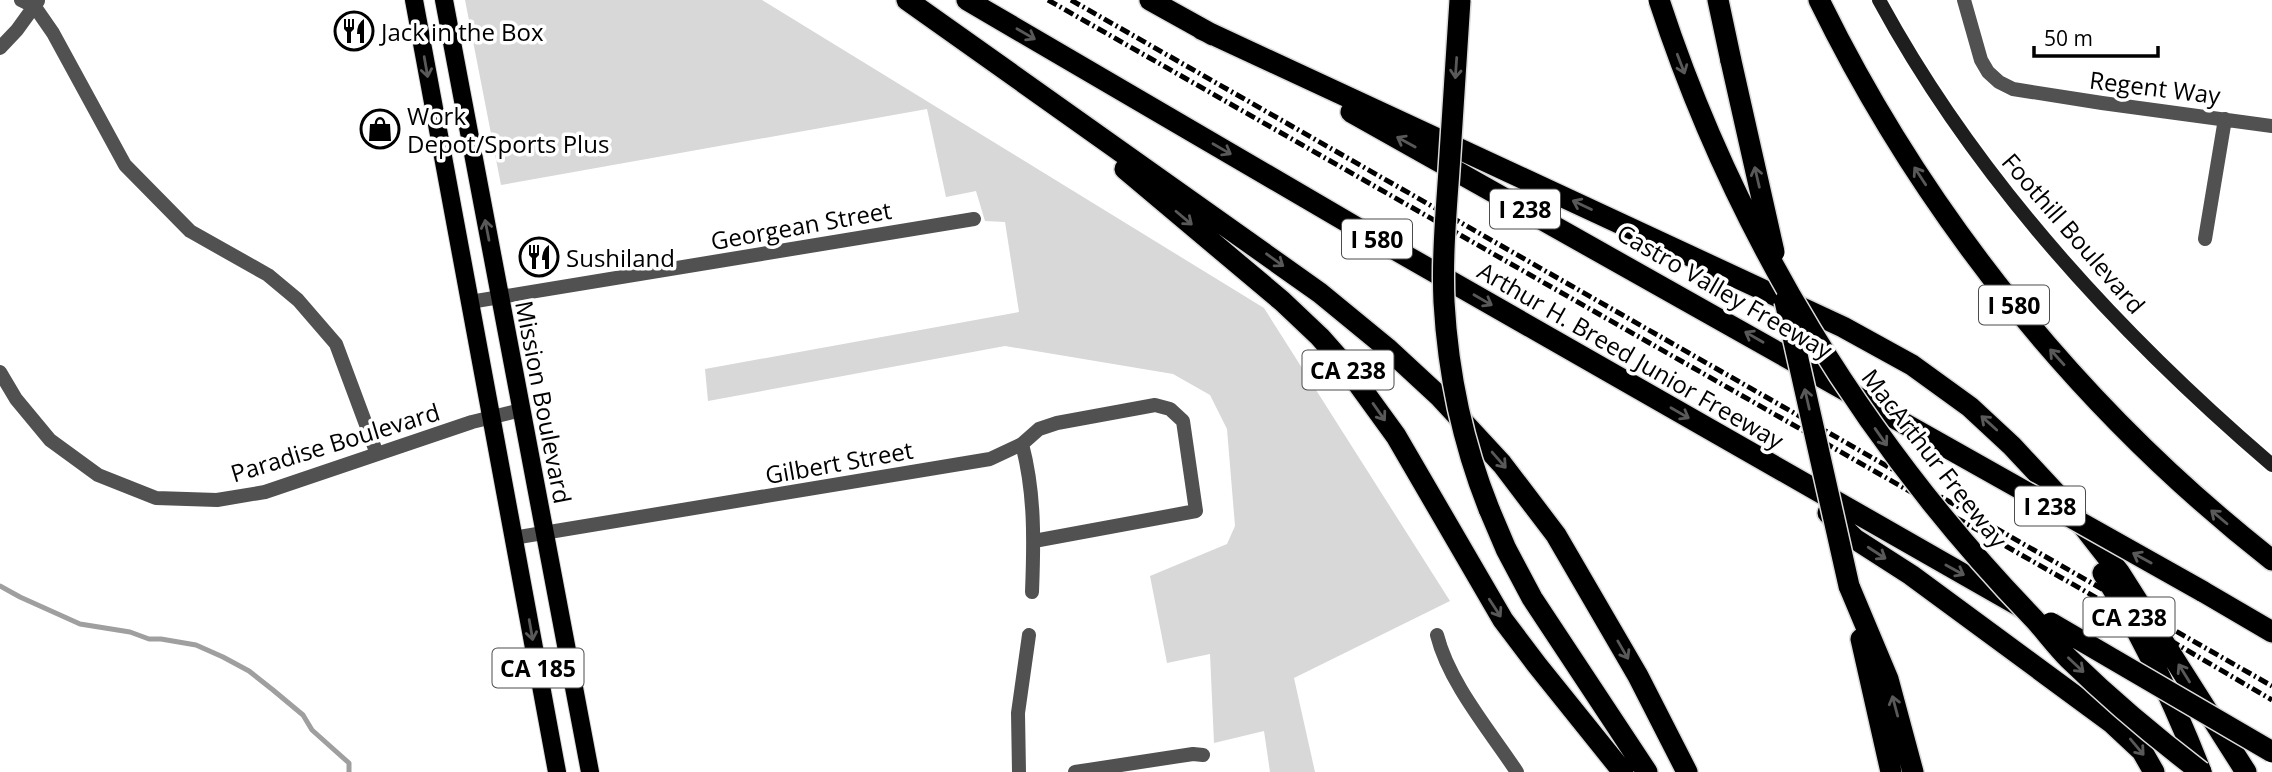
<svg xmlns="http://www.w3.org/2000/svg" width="2272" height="772" font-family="'Open Sans',sans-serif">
  <rect width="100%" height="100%" fill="#fff"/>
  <path fill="#d8d8d8" d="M465 0H762L1264 308 1450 601 1294 678 1315 772H1270L1264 731 1214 743 1210 654 1167 663 1150 576 1227 544 1235 526 1227 429 1210 395 1173 374 1005 346 708 401 705 369 1019 312 1005 222 985 221 976 191 946 197 927 109 501 185Z"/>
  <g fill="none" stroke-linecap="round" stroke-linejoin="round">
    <path stroke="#9f9f9f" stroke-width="5" d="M0 586 20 597 80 624 130 632 149 639H161L196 645 223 657 249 671 273 690 303 715 312 730 349 763V772"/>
    <defs>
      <path id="primary" d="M414 0 557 772
        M444 0 590 772"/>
      <path id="highway" d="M907 0 1320 293 1387 348 1440 397 1502 464 1556 535 1638 676 1687 772
        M967 0 1366 233 2021 607
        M1150 0 1213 35
        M1718 0 1731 61
        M1819 0C1925 217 2082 411 2272 560
        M1201 29 1843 327 1912 365 1970 407 2012 446 2065 503 2119 572 2246 772
        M1351 112 1898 420
        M1125 169 1282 301 1320 337 1343 363 1396 436 1503 620 1537 665 1623 772
        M1489 509 1506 549 1532 598 1647 772
        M1828 513 1855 539 1911 575 2112 723 2142 751 2154 772
        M2103 573C2143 636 2174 703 2201 772
        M1849 586 1888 679 1913 772
        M2202 591 2272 632
        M1861 639 1891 772"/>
    </defs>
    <use href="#primary" stroke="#dbdbdb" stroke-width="20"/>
    <use href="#highway" stroke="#dbdbdb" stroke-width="24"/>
    <path stroke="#515151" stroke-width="14" d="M21 0 35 7 53 33 125 165 190 231 268 275 298 300 336 344 377 454
      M1964 0 1981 60 1988 72 1999 82 2013 89 2102 103 2272 126
      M0 48 17 30 38 1
      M2205 239 2225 119
      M470 302 974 219
      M0 372 16 399 50 440 98 475 156 498 217 500 265 492 472 422 521 410
      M1022 444C1035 493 1034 541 1032 592
      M513 538 990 459 1022 444 1039 429 1057 423 1155 405 1170 409 1183 421 1196 511 1034 541
      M1437 635C1449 683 1490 731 1517 772
      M1019 772 1018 713 1029 635
      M1075 772 1193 754 1203 755"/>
    <path stroke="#1e1e1e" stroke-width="14" d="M1879 0C1976 179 2118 333 2272 465"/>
    <use href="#primary" stroke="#000" stroke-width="18"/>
    <use href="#highway" stroke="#000" stroke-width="21"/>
    <path stroke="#000" stroke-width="5" stroke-dasharray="10 3.5 2 3.5" stroke-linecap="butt" d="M1048 0 2132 618 2272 700
      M1071 0 2272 686"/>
    <defs>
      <path id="highway-bridge" d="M1460 0C1456 57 1453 113 1449 170 1446 214 1442 258 1444 302 1448 372 1463 444 1489 509
        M1659 0C1735 233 1864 443 2034 619 2046 632 2056 646 2069 659 2110 699 2155 737 2201 772
        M1731 61 1774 252
        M1785 301 1849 586
        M1898 420 2202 591
        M2051 623 2272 752"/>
    </defs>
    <use href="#highway-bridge" stroke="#dbdbdb" stroke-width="24" stroke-linecap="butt"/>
    <use href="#highway-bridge" stroke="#000" stroke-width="21"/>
  </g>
  <defs><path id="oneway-shaft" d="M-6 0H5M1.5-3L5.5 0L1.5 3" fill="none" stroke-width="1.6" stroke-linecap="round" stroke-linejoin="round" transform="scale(1.75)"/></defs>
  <g stroke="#595959">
    <use href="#oneway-shaft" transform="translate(1026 34) rotate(30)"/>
    <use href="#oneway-shaft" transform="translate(1681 64) rotate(69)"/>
    <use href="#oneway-shaft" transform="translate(426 67) rotate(80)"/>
    <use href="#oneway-shaft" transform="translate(1456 68) rotate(94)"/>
    <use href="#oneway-shaft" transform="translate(1406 142) rotate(-151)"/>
    <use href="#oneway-shaft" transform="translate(1222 149) rotate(30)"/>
    <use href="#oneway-shaft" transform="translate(1920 176) rotate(-123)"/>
    <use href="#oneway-shaft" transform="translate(1757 177) rotate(-103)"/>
    <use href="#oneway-shaft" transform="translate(1582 205) rotate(-155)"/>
    <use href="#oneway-shaft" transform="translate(1184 218) rotate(40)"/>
    <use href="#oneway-shaft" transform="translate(487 230) rotate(-101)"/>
    <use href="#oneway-shaft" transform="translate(1275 260) rotate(36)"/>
    <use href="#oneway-shaft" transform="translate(1483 300) rotate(30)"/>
    <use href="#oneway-shaft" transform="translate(1754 337) rotate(-150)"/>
    <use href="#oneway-shaft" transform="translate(2057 357) rotate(-132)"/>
    <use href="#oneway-shaft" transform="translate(1807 399) rotate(-103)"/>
    <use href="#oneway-shaft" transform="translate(1379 412) rotate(55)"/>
    <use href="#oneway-shaft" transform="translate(1680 413) rotate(30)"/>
    <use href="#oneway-shaft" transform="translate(1989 423) rotate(-138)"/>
    <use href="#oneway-shaft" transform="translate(1881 437) rotate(55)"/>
    <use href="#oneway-shaft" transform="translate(1499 460) rotate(49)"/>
    <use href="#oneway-shaft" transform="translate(2219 517) rotate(-140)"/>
    <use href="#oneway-shaft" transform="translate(1877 553) rotate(33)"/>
    <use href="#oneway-shaft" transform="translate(2142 558) rotate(-151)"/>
    <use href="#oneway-shaft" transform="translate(1955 570) rotate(29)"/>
    <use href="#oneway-shaft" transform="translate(1495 608) rotate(57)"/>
    <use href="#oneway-shaft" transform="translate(531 630) rotate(80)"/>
    <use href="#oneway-shaft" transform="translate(1623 650) rotate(60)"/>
    <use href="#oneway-shaft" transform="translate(2076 665) rotate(43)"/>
    <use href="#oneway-shaft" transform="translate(2184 673) rotate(-122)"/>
    <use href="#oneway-shaft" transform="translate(1895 706) rotate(-105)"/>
    <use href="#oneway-shaft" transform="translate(2137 747) rotate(50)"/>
  </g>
  <defs>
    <symbol id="restaurant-ring" viewBox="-11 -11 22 22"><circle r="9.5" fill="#fff" stroke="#000" stroke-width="1.5"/><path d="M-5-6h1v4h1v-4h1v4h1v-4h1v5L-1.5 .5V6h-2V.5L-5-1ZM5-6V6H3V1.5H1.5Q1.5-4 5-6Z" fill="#000"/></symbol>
    <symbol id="shop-ring" viewBox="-11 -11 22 22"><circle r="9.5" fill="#fff" stroke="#000" stroke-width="1.5"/><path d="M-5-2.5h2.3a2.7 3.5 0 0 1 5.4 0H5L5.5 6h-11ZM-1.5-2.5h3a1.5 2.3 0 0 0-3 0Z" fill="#000"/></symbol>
  </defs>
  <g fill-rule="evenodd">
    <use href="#restaurant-ring" x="332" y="9" width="44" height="44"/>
    <use href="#shop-ring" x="358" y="107" width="44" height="44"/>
    <use href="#restaurant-ring" x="517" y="235" width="44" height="44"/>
  </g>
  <g text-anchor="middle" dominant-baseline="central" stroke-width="7" stroke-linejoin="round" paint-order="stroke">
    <g fill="#fff" stroke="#4c4c4c" stroke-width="2">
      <rect x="1490" y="189.5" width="70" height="39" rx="5"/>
      <rect x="1342" y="219.5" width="70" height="39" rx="5"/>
      <rect x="1979" y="285.5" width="70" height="39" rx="5"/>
      <rect x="1302.5" y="350.5" width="91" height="39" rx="5"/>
      <rect x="2015" y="486.5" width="70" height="39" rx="5"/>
      <rect x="2083.5" y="597.5" width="91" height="39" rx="5"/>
      <rect x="492.5" y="648.5" width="91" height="39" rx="5"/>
    </g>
    <g font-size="23" font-weight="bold" fill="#000">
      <text x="1525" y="209">I 238</text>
      <text x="1377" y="239">I 580</text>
      <text x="2014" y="305">I 580</text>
      <text x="1348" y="370">CA 238</text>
      <text x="2050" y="506">I 238</text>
      <text x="2129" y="617">CA 238</text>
      <text x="538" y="668">CA 185</text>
    </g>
    <g font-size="24" fill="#000" stroke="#fff" text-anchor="start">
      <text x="381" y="31">Jack in the Box</text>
      <text x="407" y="115">Work<tspan x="407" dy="28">Depot/Sports Plus</tspan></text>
      <text x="566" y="257">Sushiland</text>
    </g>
    <g font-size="24" fill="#000" stroke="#fff">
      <text transform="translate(2155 87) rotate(7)">Regent Way</text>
      <text transform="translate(801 225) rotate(-10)">Georgean Street</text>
      <text transform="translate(2074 233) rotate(49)">Foothill Boulevard</text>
      <text transform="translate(1725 291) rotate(30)">Castro Valley Freeway</text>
      <text transform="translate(1631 355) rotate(30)">Arthur H. Breed Junior Freeway</text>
      <text transform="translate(544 402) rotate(79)">Mission Boulevard</text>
      <text transform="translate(335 442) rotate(-17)">Paradise Boulevard</text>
      <text transform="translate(1935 458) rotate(52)">MacArthur Freeway</text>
      <text transform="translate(839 462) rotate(-10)">Gilbert Street</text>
    </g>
  </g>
  <path d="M2034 46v10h124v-10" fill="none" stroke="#000000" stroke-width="3.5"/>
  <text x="2044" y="46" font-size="21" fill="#000000" stroke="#ffffff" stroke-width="5" paint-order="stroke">50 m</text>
</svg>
